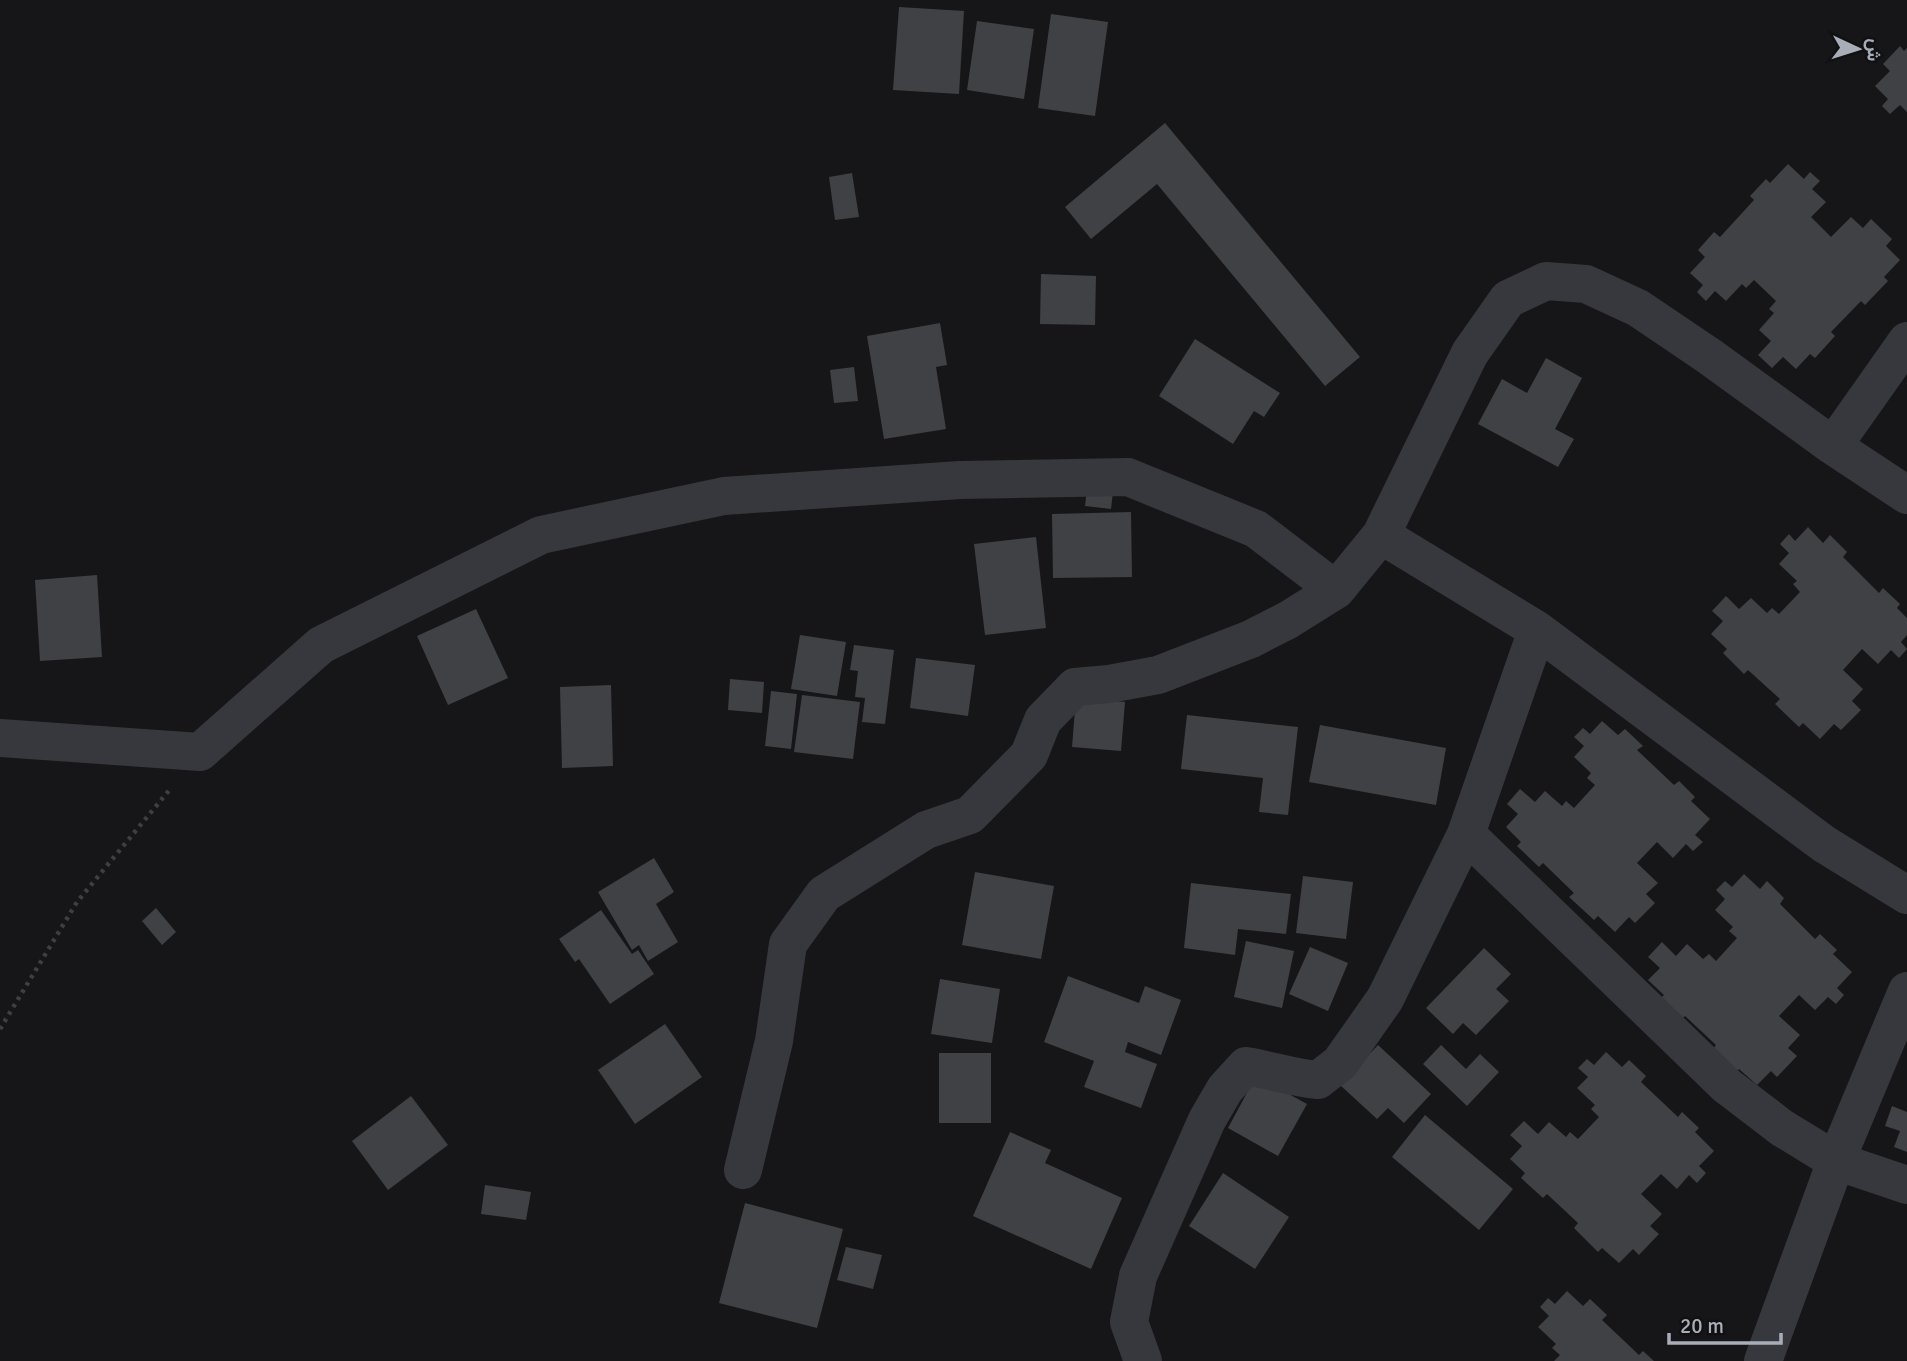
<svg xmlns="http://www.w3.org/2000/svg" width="1907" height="1361" font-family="Signika,Vazirmatn,sans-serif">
  <rect width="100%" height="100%" fill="#161618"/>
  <path fill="#404145" d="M899 7 964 11 959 94 893 90Z
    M1051 14 1108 22 1095 116 1038 108Z
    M977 21 1034 29 1024 99 967 90Z
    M1900 46 1904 51 1907 48V112L1900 105 1890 114 1882 106 1888 99 1875 86 1890 71 1883 64Z
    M1165 123 1360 357 1325 386 1157 184 1091 239 1065 207Z
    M1788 164 1804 179 1810 172 1820 181 1812 189 1826 202 1811 217 1831 237 1851 217 1863 228 1871 219 1892 239 1886 246 1900 260 1884 277 1888 281 1865 305 1861 301 1831 332 1835 336 1815 358 1810 354 1796 369 1783 357 1772 368 1758 355 1771 341 1759 330 1774 313 1769 309 1776 301 1754 280 1746 288 1742 284 1726 301 1715 291 1706 301 1697 292 1703 285 1690 273 1705 257 1698 250 1714 232 1720 237 1754 200 1750 196 1766 179 1770 183Z
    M852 173 859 217 835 220 829 177Z
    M1041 274 1096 276 1095 325 1040 324Z
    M940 323 947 365 936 367 946 429 884 439 867 336Z
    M1195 339 1280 393 1264 417 1254 411 1233 444 1159 396Z
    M1546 358 1582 378 1555 429 1574 439 1558 467 1478 424 1502 379 1527 393Z
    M854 367 858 401 834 403 830 370Z
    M1087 489 1113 492 1111 509 1085 506Z
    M1131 512 1132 577 1053 578 1052 514Z
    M1808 527 1823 543 1830 535 1847 552 1843 557 1879 593 1883 588 1900 604 1897 608 1907 618V635L1901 642 1907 649 1899 658 1891 650 1878 664 1862 649 1843 670 1863 689 1852 701 1861 710 1841 730 1834 724 1820 739 1803 723 1799 727 1775 704 1780 699 1748 670 1744 674 1723 653 1727 649 1711 634 1723 621 1712 611 1726 596 1739 609 1751 598 1767 613 1772 608 1779 614 1800 592 1793 584 1797 581 1779 564 1789 553 1780 544 1789 534 1795 541Z
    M1036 537 1046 628 985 635 974 544Z
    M97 575 102 657 40 661 35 580Z
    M476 609 508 678 448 705 417 636Z
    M800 635 846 642 837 696 791 689Z
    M854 645 894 650 885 724 862 722 865 698 855 697 858 671 850 670Z
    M916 658 975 665 968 716 910 708Z
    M730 679 764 682 762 713 728 710Z
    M611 685 613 766 562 768 560 687Z
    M771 691 797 694 791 749 765 746Z
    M802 695 860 702 853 759 794 752Z
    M1076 697 1125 702 1121 751 1072 747Z
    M1187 715 1298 727 1288 815 1259 812 1263 778 1181 769Z
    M1602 721 1618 735 1625 729 1643 746 1637 750 1674 785 1679 781 1695 797 1691 801 1710 819 1695 835 1703 842 1693 851 1686 844 1673 858 1657 842 1637 863 1658 883 1646 894 1655 903 1635 923 1629 917 1615 932 1598 916 1594 920 1569 897 1574 893 1543 863 1539 867 1517 846 1521 842 1506 827 1518 814 1507 804 1520 789 1535 802 1545 791 1562 806 1566 801 1574 808 1595 785 1587 778 1591 773 1574 757 1584 746 1574 737 1583 728 1590 734Z
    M1320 725 1446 748 1436 805 1309 782Z
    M654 858 674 892 656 904 678 942 648 961 639 945 632 950 598 892Z
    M975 872 1054 886 1041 959 962 945Z
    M1744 874 1760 889 1767 881 1784 898 1780 904 1815 939 1820 934 1837 950 1833 954 1852 972 1837 988 1844 995 1836 1004 1828 997 1815 1010 1799 995 1779 1016 1800 1035 1788 1048 1797 1056 1777 1077 1771 1071 1757 1085 1739 1069 1736 1073 1712 1050 1716 1045 1685 1016 1681 1020 1660 999 1664 995 1648 980 1660 968 1648 957 1662 942 1676 956 1687 944 1703 959 1709 954 1716 961 1737 938 1729 931 1733 927 1715 910 1725 899 1716 890 1725 881 1732 887Z
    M1303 876 1353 882 1346 939 1296 933Z
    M1191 883 1291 894 1286 934 1238 929 1235 955 1184 948Z
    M156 908 176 932 162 945 142 921Z
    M601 910 632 954 638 950 654 974 610 1004 579 959 575 962 559 939Z
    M1246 941 1294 951 1282 1008 1234 997Z
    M1310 947 1348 963 1328 1011 1289 994Z
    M1484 948 1511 974 1496 989 1509 1001 1476 1035 1463 1023 1453 1034 1426 1008Z
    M1068 976 1139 1003 1145 986 1181 1000 1161 1055 1128 1042 1125 1052 1157 1064 1141 1108 1084 1087 1094 1061 1044 1042Z
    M940 979 1000 989 992 1043 931 1034Z
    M665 1024 702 1077 635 1124 598 1070Z
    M1378 1045 1431 1094 1404 1123 1388 1108 1377 1119 1340 1085Z
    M1441 1045 1466 1069 1480 1054 1499 1072 1467 1106 1423 1064Z
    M1606 1052 1622 1067 1629 1060 1646 1076 1641 1082 1678 1117 1682 1112 1699 1128 1695 1132 1714 1151 1699 1166 1706 1173 1697 1183 1689 1175 1677 1189 1661 1174 1641 1194 1662 1214 1650 1226 1659 1234 1639 1255 1633 1249 1619 1263 1602 1248 1598 1252 1574 1228 1578 1223 1547 1194 1543 1198 1521 1178 1525 1173 1510 1159 1522 1146 1510 1135 1524 1121 1538 1134 1549 1122 1566 1137 1570 1132 1578 1139 1599 1117 1591 1109 1595 1105 1577 1088 1588 1077 1578 1068 1587 1059 1594 1065Z
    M939 1053H991V1123H939Z
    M1256 1076 1307 1104 1278 1156 1228 1128Z
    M411 1096 448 1145 388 1190 352 1141Z
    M1892 1106 1907 1112V1152L1894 1147 1900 1131 1885 1126Z
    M1425 1115 1513 1189 1479 1230 1392 1157Z
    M1010 1132 1051 1150 1045 1163 1122 1198 1091 1269 973 1216Z
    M1223 1173 1289 1217 1255 1269 1189 1226Z
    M485 1185 531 1192 526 1220 481 1214Z
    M745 1203 843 1229 817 1328 719 1303Z
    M846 1247 882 1255 873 1289 837 1280Z
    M1567 1291 1583 1306 1590 1299 1607 1315 1602 1320 1639 1355 1643 1351 1654 1361H1554L1560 1355 1552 1348 1556 1344 1538 1327 1549 1316 1540 1307 1548 1298 1555 1304Z"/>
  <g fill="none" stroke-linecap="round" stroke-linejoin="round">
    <path stroke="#3d3f44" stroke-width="4.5" stroke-dasharray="3.5 5" stroke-linecap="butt" d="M0 1029 77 902 171 788"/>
    <path stroke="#37383d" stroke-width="38" d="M1833 446 1907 341
      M1381 535 1537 630 1824 844 1907 895
      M0 738 200 752 321 645 541 535 724 496 960 480 1128 477 1256 529 1336 590
      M1466 834 1727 1086 1782 1128 1836 1161 1907 1185
      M743 1170 774 1041 788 944 824 894 926 830 970 815 1029 755 1043 720 1075 687 1109 684 1158 675 1251 639 1288 620 1336 590 1381 535 1470 353 1508 299 1546 281 1586 284 1638 308 1709 356 1833 446 1907 495
      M1143 1361 1129 1322 1138 1276 1207 1120 1225 1089 1246 1066C1271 1070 1293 1078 1318 1080L1340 1063 1385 999 1466 834 1537 630
      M1763 1361 1836 1161 1907 991"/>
  </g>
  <g transform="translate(1858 49) rotate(94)" stroke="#111113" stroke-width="5" paint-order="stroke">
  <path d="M0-5L12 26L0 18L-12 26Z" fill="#a8adb8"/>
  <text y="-10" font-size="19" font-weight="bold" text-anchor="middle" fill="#a8adb8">ش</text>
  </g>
  <path d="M1669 1333v10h112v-10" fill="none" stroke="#a8adb8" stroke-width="3.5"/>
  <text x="1680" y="1333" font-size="21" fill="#a8adb8" stroke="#111113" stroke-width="5" paint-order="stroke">20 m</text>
</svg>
